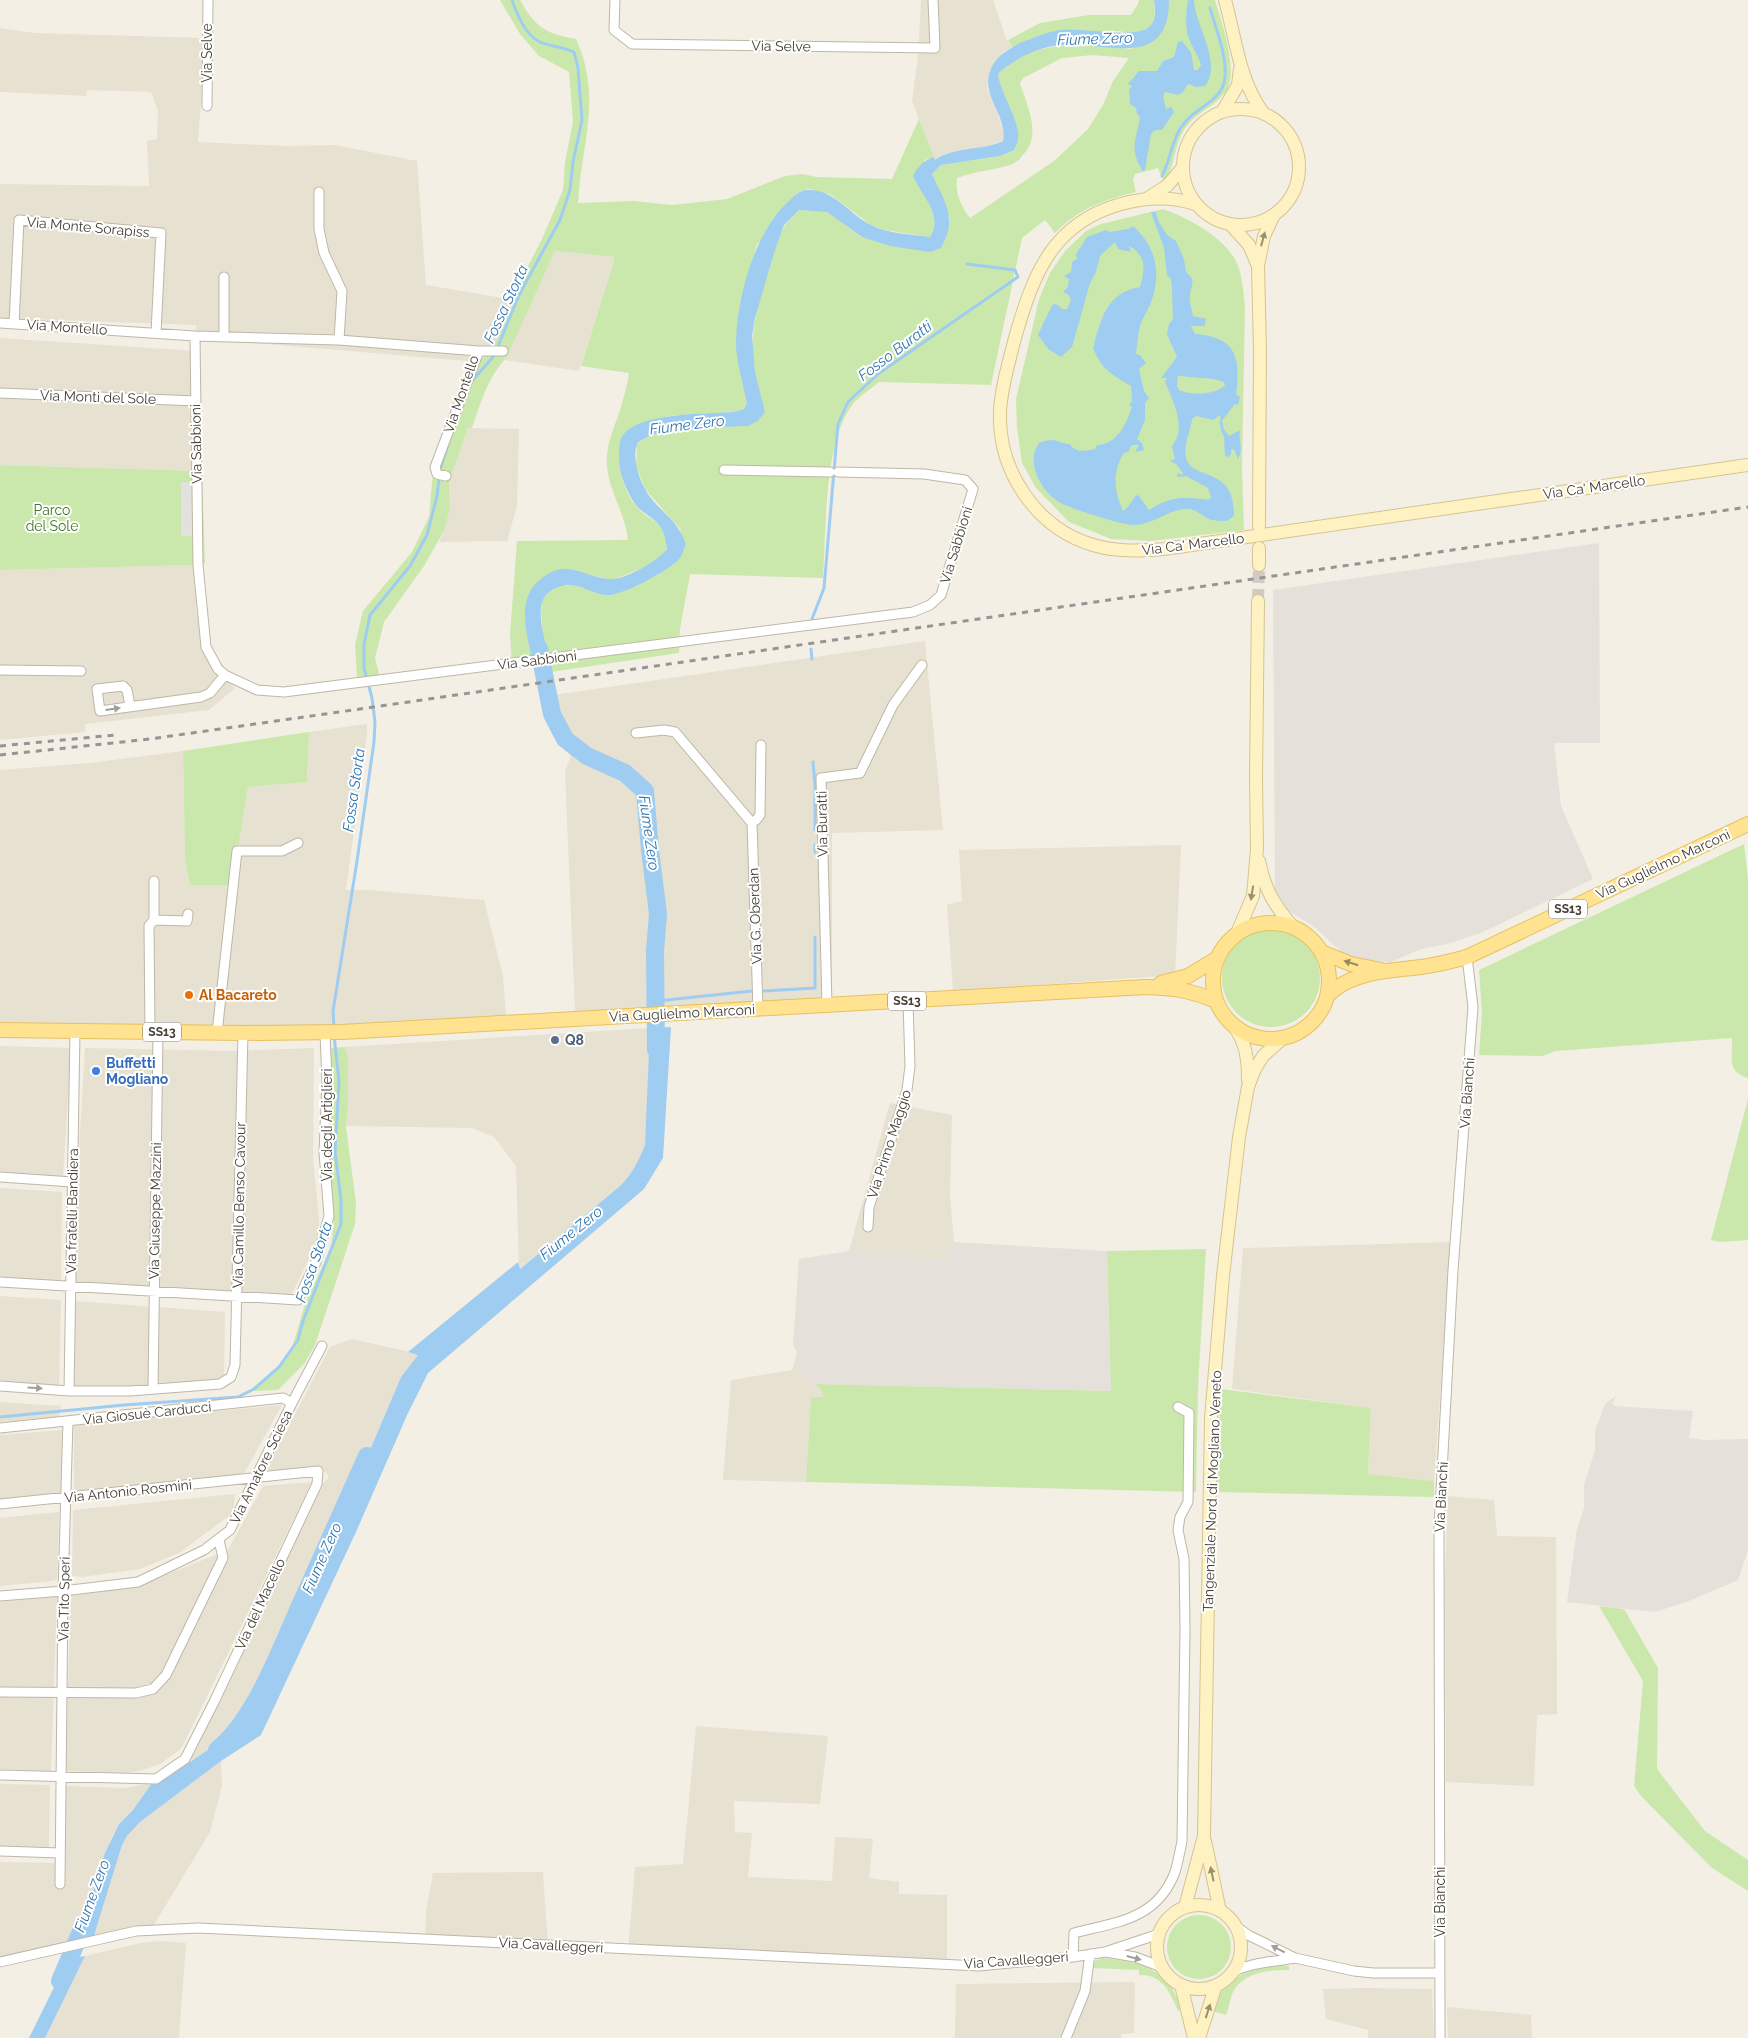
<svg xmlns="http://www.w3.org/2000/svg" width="1748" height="2038" font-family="Raleway,sans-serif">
  <rect width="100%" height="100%" fill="#f3efe4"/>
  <path fill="#e7e1d2" d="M921 0H993L1006 38 1012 47 1003 52 990 70 987 88 999 118 1004 134 1003 141 983 147 953 152 935 160 912 101 918 57Z
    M0 28 35 33 203 38 205 49 198 142 286 146 335 145 417 161 426 285 515 300 491 352 479 362 195 338 196 325 0 318V184L149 186 147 141 157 139 158 111 151 92 87 90 86 96 0 92Z
    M555 251 615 257 579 371 505 360Z
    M0 338 197 351 202 471 0 465Z
    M468 428 519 429 517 506 507 541 439 542 445 529 450 508 449 482Z
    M196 565V611L204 649 215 671 235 688 209 710 85 724V732L0 740V570Z
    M925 641 943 830 832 833V1002L575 1012 565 771 571 756 558 743 544 715 540 697Z
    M367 724V735L346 890H368L484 900 503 976 506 1016 325 1028 0 1024V770L90 763 183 751 185 860 190 885 232 884 248 787 307 782 309 732Z
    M1181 845 1175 975 953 991 947 905 962 901 959 850Z
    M650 1028 647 1128 645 1145 640 1160 627 1179 620 1186 519 1269 516 1166 494 1137 472 1128 346 1126 348 1105V1057L345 1047Z
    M0 1046 71 1048 63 1177 0 1173Z
    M85 1048 238 1051 314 1048 313 1160 319 1218V1233L316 1244 290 1298 75 1286 77 1185Z
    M890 1103 952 1115 950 1196 954 1242 943 1260 849 1251Z
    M0 1188 62 1192 61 1285 0 1281Z
    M1451 1242 1434 1481 1368 1474 1371 1408 1232 1389 1243 1248Z
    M0 1296 61 1300 59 1391 0 1387Z
    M75 1301 225 1312 224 1375 218 1379 150 1388 74 1392Z
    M352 1339 419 1354 401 1377 331 1542 244 1726 192 1760 189 1756 320 1486 328 1479V1476L327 1473 322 1470 263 1476 330 1347Z
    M794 1364 821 1390 823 1397H811L806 1482 723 1480 731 1380 792 1370Z
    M0 1402 61 1406 59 1418 0 1422Z
    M282 1405 241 1479 74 1496V1424Z
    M62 1430 61 1497 0 1503V1435Z
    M312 1482 181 1749 160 1764 140 1771 124 1773 65 1771 71 1594 102 1591 168 1574 228 1550 263 1486Z
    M235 1494 233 1513 179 1553 140 1569 83 1577 72 1576 73 1510Z
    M1448 1496 1494 1500 1497 1536 1556 1537 1557 1714 1537 1715 1534 1786 1446 1782 1445 1579Z
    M59 1512 57 1579 53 1581 0 1586V1518Z
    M57 1595 51 1771 0 1769V1602Z
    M696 1726 828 1736 820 1804 734 1801 735 1832 752 1833 748 1877 832 1881 835 1837 873 1839 869 1878 899 1882V1894L947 1895V1969L628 1952 635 1867 683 1864Z
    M221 1761 222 1786 210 1832 152 1928 93 1939 122 1845 127 1836 140 1822Z
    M152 1783 133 1810 119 1824 112 1837 74 1943 0 1961V1862L56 1863 65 1786 124 1788Z
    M0 1784 50 1785 49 1849 0 1848Z
    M543 1872 548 1947 425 1941 426 1911 433 1873Z
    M162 1941 186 1943 179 2038H45L85 1956 141 1943Z
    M1135 1982 1134 2033 1121 2034V2038H955L956 1984Z
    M1365 1988 1432 1989 1434 2038H1368V2030L1326 2019 1323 1989Z
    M1447 2007 1531 2015 1532 2038H1448Z"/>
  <path fill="#e5e0d9" d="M1599 543 1600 743H1554L1561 806 1593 879 1481 933 1447 944 1421 949 1391 962 1360 961 1344 954 1312 925 1285 909 1275 889 1273 590Z
    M954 1242 1107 1251 1111 1391 815 1384 794 1364 797 1352 793 1345 799 1259 849 1251 943 1260Z
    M1617 1395 1612 1403 1615 1406 1693 1411 1689 1438 1705 1440 1748 1439V1550L1738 1580 1689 1601 1655 1612 1567 1602 1577 1529 1584 1508V1485L1595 1450V1431L1605 1404Z"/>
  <path fill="#cbe8ac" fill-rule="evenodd" d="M500 0H520C535 27 546 34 576 39 603 98 581 144 578 203L634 201 672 205 727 199 785 176 802 174 817 177 892 179 919 119 934 157 925 160 916 183C927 199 942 218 930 237L884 230 871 225 831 195 809 189 798 192 757 245 740 304 743 380 747 403 744 409 734 412 667 416 619 448C619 467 623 492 637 507 654 526 662 516 667 548L662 556 645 567 613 580 565 569 525 619 533 661 512 664 510 635 517 541 628 540C626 515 609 492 607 466 605 446 615 426 621 407 624 396 627 385 629 373L581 366 615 257 555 251 507 357C488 377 481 402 472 428H468L449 482 450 508 445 529 424 566 384 622 375 658 381 681 360 683 357 677 355 645 363 611 412 552 429 517 433 471 479 362 491 352 515 300 511 299 542 239 563 190 565 162 573 122 569 72 539 56 520 34Z
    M1139 0H1154L1155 18 1150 27 1135 34 1118 31 1033 38 1012 47 1008 40 1040 23 1089 15H1131L1138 4Z
    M1169 0H1215C1222 23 1240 74 1225 93 1214 107 1197 112 1187 126 1173 143 1177 163 1164 183L1158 168 1135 174 1133 180 1136 192C1103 200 1080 208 1055 233L1045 220 1022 238 991 385 879 382C870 390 856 398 850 408 824 446 826 532 823 578L690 574 680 629 679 653 551 672V663L543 636 541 610 542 600 550 591 560 586 574 585 608 595 659 574 681 530 645 489 636 465 637 445 643 438 667 431 696 428 764 412C760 393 753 375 752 356 750 324 769 256 784 227 787 221 794 215 799 210L827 211 861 237 930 252 950 220 932 174 941 165 1000 156 1014 120 999 83 998 74C1035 37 1084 44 1131 49L1169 7ZM1093 55 1129 58 1113 81 1103 105 1088 129 1054 161 970 218C961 207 955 193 957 178 975 171 996 170 1013 164 1017 162 1020 159 1022 156 1043 136 1027 106 1020 83L1023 78 1062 58Z
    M1163 209C1188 218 1218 234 1233 256 1242 268 1243 290 1245 305L1242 467 1244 530 1151 541 1111 539 1069 522 1036 488 1022 463 1017 428 1016 399 1039 299 1050 273 1065 251 1086 231 1101 224Z
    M0 465 202 471 205 563 196 565 0 570Z
    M309 732 307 782 248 787 232 885H190L185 860 183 751Z
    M1744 844 1748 879V1078C1726 1072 1733 1057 1732 1038L1556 1051 1542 1056 1479 1055 1482 1012 1479 970Z
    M1222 978a49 49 0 1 1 98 0a49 49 0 1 1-98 0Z
    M345 1047 348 1057V1105L346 1126 356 1203 355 1224 315 1345 304 1364 278 1390 251 1391 253 1387 273 1373 291 1351 306 1301 331 1248 334 1217 328 1160V1048Z
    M1748 1099V1240L1720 1242 1711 1240Z
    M1206 1249 1198 1387 1196 1492 806 1482 811 1397H823L821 1390 815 1384 1111 1391 1107 1251Z
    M1221 1389 1371 1408 1368 1474 1434 1481V1497L1216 1492Z
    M1599 1606 1624 1609 1658 1668 1657 1769 1705 1831 1748 1860V1891L1712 1868 1641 1796 1634 1786 1643 1681Z
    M1167 1947a32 32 0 1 1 64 0a32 32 0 1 1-64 0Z
    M1102 1958C1140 1961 1171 1969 1181 2010L1178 2011C1170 1992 1162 1974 1139 1975V1970L1093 1968 1095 1961Z
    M1281 1965 1289 1966V1970C1269 1970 1244 1972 1233 1992 1230 1999 1229 2008 1226 2015L1212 2011C1223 1977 1249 1968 1281 1965Z"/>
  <path fill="#e3e1dd" d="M181 482H192V536H181Z"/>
  <path fill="#9fcdf1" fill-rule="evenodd" d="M1154 0H1169C1169 72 1105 41 1060 45 1039 47 1013 59 998 74 1000 93 1021 122 1018 139 1018 143 1015 147 1014 150L1000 156 941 165 932 174C945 203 958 218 941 248L930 252 890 246 862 237 827 212 799 210 784 225 774 253 755 318 752 336 755 372 765 412 758 421 748 426C729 427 644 427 637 445 632 458 639 478 645 489 657 511 676 516 686 544 684 548 683 554 680 558 672 569 623 595 609 595 589 595 576 577 554 589 550 591 545 595 543 600 535 616 550 654 551 672L537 674C529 645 512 599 542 578 549 573 558 568 567 569 582 570 596 579 611 579 625 580 659 560 667 549 664 530 662 525 646 514 642 511 638 508 635 504 626 490 619 474 619 457 619 450 619 440 623 435 640 412 707 414 734 412L744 409 747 403C743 384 735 358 736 339 738 294 755 231 790 200 795 195 801 189 809 190 835 190 849 214 871 225 888 234 911 234 930 237 944 214 921 196 913 176 918 166 923 161 934 157L935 160C955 146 982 151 1003 141 1008 116 981 97 990 71 995 57 1007 50 1020 43 1033 38 1046 32 1060 30 1081 27 1137 40 1150 26 1157 19 1155 9 1154 0Z
    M1188 0H1194C1195 26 1223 62 1205 86L1196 87 1188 84 1183 92 1178 95 1165 92 1163 96 1166 109 1171 107 1174 112 1162 130H1155L1151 134 1145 170 1142 171C1141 166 1138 164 1137 160 1131 145 1138 132 1140 117L1137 114 1136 108 1130 104 1129 90 1132 86 1128 84 1139 71H1157L1163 61 1174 57 1178 42 1182 41 1191 52 1194 70H1198L1201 65C1198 55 1191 46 1188 36 1185 24 1186 12 1188 0Z
    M1151 212H1156L1158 221 1167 235 1176 241 1184 259 1186 272C1196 280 1192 283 1190 294 1189 301 1192 310 1193 316L1206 319 1205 326H1191L1195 334C1236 337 1241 357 1236 394L1240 397 1238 405 1235 404 1221 422 1220 415 1213 420 1196 416 1192 419C1191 431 1183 445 1186 457 1191 482 1235 464 1234 516L1227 521C1222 521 1217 521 1212 520 1201 517 1198 508 1184 509 1167 511 1152 525 1133 525 1122 525 1068 508 1059 502 1041 491 1025 462 1039 443 1058 436 1055 443 1070 444 1075 453 1086 451 1095 449L1097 445C1118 444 1126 424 1132 407L1129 405 1132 401 1131 386C1111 374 1102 370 1093 348 1101 319 1106 293 1140 287 1145 269 1147 256 1129 246L1131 252 1118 249 1115 242 1100 256 1096 272 1090 283 1072 347 1061 357 1048 349 1038 335C1043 324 1047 315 1053 304L1058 305 1062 309H1067L1071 300 1069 295 1063 292 1068 287 1069 279 1064 276 1071 272 1072 262 1077 259 1076 254 1087 237 1106 230 1109 232 1128 229 1133 226C1157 247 1162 275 1150 305 1147 312 1142 319 1140 326 1138 335 1137 345 1136 354L1140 355 1146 363 1139 369 1144 391 1149 398 1145 403V420L1137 439 1142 443 1144 450 1135 452 1139 445H1132L1128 452 1124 453C1112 471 1114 492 1123 511L1128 507 1136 495 1139 496 1149 510C1171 496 1183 496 1209 500L1211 497 1208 488 1186 476 1177 477 1178 473 1182 475 1183 473 1176 464 1170 461 1175 459 1172 446C1188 428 1172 400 1165 382L1167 378H1161L1177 357 1167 334 1169 324 1173 319C1172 305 1173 293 1171 279L1167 275 1164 248ZM1178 376 1214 379 1224 382 1225 386C1211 395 1194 396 1179 390L1177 386Z
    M1223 428 1229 436 1240 430C1238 440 1244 449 1238 459L1234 449 1231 450V454L1229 457 1225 456 1224 437 1221 430Z
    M671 1027 663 1158 644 1189 428 1373 408 1413 356 1532 261 1735 221 1761 140 1822 127 1836 122 1845 93 1939 74 1943 86 1913 105 1853 119 1824 133 1810 152 1783 167 1777 244 1726 331 1542 401 1377 418 1355 408 1352 518 1262 520 1269 620 1186C632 1174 639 1161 645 1145L650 1028Z
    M85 1956 45 2038H29L68 1959Z"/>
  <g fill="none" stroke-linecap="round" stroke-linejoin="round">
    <path stroke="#9fcdf1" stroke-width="3" d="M1162 176C1170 161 1171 144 1180 129 1190 112 1208 107 1219 93 1235 74 1216 30 1210 8
      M471 382 494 356 519 295 560 220 570 190 573 162 582 120 578 68 574 52C562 46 551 47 540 42 525 35 517 14 512 0
      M1221 422 1222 428
      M812 619 824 588 838 424 848 402 878 374 1018 277 1015 270 967 264
      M811 649 812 659
      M813 762 815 785V830
      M815 845V852
      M764 991 815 988V937
      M657 1001 752 991
      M334 1029 333 1011 357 861 374 742 375 722 372 698 364 668V644L370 615 410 566 427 535 437 496 440 470 448 444
      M0 1417 124 1405 238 1397 254 1389 279 1367 298 1340 303 1321 341 1224V1200L335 1152 339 1082 334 1035"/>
    <path stroke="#9fcdf1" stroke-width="18" d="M539 649 552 714 565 739 587 756 625 773 645 791 650 850 658 914 655 951 656 1050
      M217 1750C255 1720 280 1650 300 1606 322 1556 345 1506 367 1456
      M60 1981 82 1929"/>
    <path stroke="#d0ccc1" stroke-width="12" stroke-dasharray="12 6" stroke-linecap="butt" d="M1258 601 1259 565"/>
    <defs>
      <path id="minor" d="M615 0 614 30 632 44 935 48 933 0
        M207 106 208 0
        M319 192V229L324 253 342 291 339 340
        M224 277V335
        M0 323 195 336 339 340 479 351 435 467 437 474 446 476
        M14 324 19 220 161 233 156 333
        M195 336 198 565 206 647 218 669 225 675 257 690 284 692 913 612 930 605 941 595 973 489 965 480 924 474 838 472
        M479 351H503
        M0 393 196 401
        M724 470 830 472
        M0 670 81 671
        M130 706 127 690 123 686 97 689 100 711 201 697 210 693 225 675
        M636 733 664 730 675 732 752 823 758 1009
        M752 823 756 820 760 815 761 745
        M154 920 187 921 188 914
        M827 1004 821 778 860 773 893 705 922 665
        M150 1032 149 926 154 920V881
        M217 1033 237 851H282L298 843
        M0 1177 72 1182
        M868 1227 869 1207 907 1090 910 1066 908 1001
        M0 1282 298 1300 316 1262 329 1216 324 1152 327 1081 325 1033
        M0 1386 69 1391H130L220 1384 231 1377 235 1365 243 1033
        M153 1389 158 1032
        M69 1391 75 1031
        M0 1428 283 1398 292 1403
        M0 1504 318 1471 317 1484 214 1702 185 1759 156 1779 0 1775
        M0 1596 63 1591 138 1582 204 1550 230 1530 292 1403 322 1346
        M0 1692 136 1693 153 1689 166 1675 223 1558 219 1540
        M0 1851 60 1853
        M60 1884 63 1591 68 1421
        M1106 1952 1135 1957 1162 1967
        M1073 1957 1074 1933C1116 1922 1157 1920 1175 1872 1178 1862 1180 1851 1182 1841L1185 1629 1184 1559 1178 1530 1180 1517 1188 1502 1189 1413 1178 1407
        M1295 1958 1354 1971 1373 1973H1440
        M0 1962 136 1931 198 1928 979 1966 1073 1957 1105 1952 1159 1934
        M1232 1972C1253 1962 1273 1962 1295 1958L1248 1935 1234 1925
        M1066 2038 1085 1991 1090 1954
        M1440 2038 1439 1527 1453 1270 1473 1007 1467 957"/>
      <path id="secondary" d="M1225 0C1236 39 1239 81 1264 114
        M1183 167a58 58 0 1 1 116 0a58 58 0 1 1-116 0Z
        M1222 112 1238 85 1240 69
        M1148 198 1168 185 1183 167
        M1195 204C1170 196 1147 197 1121 204 1052 223 1033 275 1015 338 1009 362 1001 388 1000 412 998 471 1036 528 1093 545 1116 552 1140 551 1164 549L1748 465
        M1231 225 1249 245 1258 266
        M1259 526 1260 349 1258 266 1264 236 1274 215
        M1259 565V548
        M1259 861C1265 890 1274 905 1293 927
        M1237 933 1253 896 1257 849 1256 778 1258 601
        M1233 1025C1246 1042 1248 1059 1248 1080
        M1205 1841 1220 1911
        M1157 1947a42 42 0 1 1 84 0a42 42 0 1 1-84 0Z
        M1185 1907 1204 1836 1211 1418 1223 1276 1239 1137 1248 1087 1254 1071 1263 1056 1283 1038
        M1181 1985 1194 2038
        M1199 2038 1216 1985"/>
      <path id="primary" d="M1213 981a58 58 0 1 1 116 0a58 58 0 1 1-116 0Z
        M1321 952 1351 964 1381 970
        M1161 983 1188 976 1216 959
        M1327 996C1351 971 1389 971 1421 967 1436 965 1452 961 1467 957L1748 824
        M0 1030 243 1033 341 1032 1146 987C1175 988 1189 990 1216 1001"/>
    </defs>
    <use href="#minor" stroke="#beb7a7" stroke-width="11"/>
    <use href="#secondary" stroke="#d4c493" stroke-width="14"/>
    <use href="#primary" stroke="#e5c160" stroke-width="16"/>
    <use href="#minor" stroke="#fff" stroke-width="9"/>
    <use href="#secondary" stroke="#fff2c2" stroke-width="12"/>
    <use href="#primary" stroke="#ffe391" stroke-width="14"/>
    <path stroke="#959595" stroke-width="3" stroke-dasharray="6 6" stroke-linecap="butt" d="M0 746 115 735
      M0 755 150 739 360 709 1748 507"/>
  </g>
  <defs><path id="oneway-solid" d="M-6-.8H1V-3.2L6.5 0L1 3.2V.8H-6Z" transform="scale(1.25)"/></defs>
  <g fill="#999074">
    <use href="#oneway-solid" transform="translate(1263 239) rotate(-75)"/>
    <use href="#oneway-solid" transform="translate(1252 893) rotate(99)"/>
    <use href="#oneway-solid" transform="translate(1212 1874) rotate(-102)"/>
    <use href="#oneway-solid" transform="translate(1208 2011) rotate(-72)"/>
  </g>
  <g fill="#a29f9a">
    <use href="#oneway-solid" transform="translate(113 709) rotate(-8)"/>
    <use href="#oneway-solid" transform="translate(35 1388) rotate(4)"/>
    <use href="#oneway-solid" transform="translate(1278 1949) rotate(-153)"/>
    <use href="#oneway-solid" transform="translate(1134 1958) rotate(15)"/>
  </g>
  <use fill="#99895e" href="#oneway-solid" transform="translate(1351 963) rotate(-163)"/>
  <circle fill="#e8710a" stroke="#fff" stroke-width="2" cx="189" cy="995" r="5"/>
  <circle fill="#5c6f8a" stroke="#fff" stroke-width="2" cx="555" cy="1040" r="5"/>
  <circle fill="#3f7fe0" stroke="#fff" stroke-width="2" cx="96" cy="1071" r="5"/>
  <g text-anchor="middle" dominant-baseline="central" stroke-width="4" stroke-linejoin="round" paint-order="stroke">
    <g fill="#fff" stroke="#7d7971" stroke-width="1">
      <rect x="1549" y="899.5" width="38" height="19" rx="4"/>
      <rect x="888" y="991.5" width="38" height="19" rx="4"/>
      <rect x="143" y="1022.5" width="38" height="19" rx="4"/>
    </g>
    <g font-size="12" font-weight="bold" fill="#453f34">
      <text x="1568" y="909">SS13</text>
      <text x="907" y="1001">SS13</text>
      <text x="162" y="1032">SS13</text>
    </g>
    <g font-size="14" fill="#453f34" stroke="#fff">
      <text transform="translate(781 46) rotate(1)">Via Selve</text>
      <text transform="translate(207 53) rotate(-90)">Via Selve</text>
      <text transform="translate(88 227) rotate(5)">Via Monte Sorapiss</text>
      <text transform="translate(67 327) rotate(4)">Via Montello</text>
      <text transform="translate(461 394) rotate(-71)">Via Montello</text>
      <text transform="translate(98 397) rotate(2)">Via Monti del Sole</text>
      <text transform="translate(196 444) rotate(-91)">Via Sabbioni</text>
      <text transform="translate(1594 487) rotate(-8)">Via Ca' Marcello</text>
      <text transform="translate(1193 544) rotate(-7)">Via Ca' Marcello</text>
      <text transform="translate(956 545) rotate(-73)">Via Sabbioni</text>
      <text transform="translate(537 660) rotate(-7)">Via Sabbioni</text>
      <text transform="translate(822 824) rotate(-91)">Via Buratti</text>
      <text transform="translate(1663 864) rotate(-25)">Via Guglielmo Marconi</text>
      <text transform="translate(755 916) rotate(-92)">Via G. Oberdan</text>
      <text transform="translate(682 1013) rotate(-3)">Via Guglielmo Marconi</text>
      <text transform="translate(1467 1093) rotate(-86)">Via Bianchi</text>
      <text transform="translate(327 1125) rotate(-90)">Via degli Artiglieri</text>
      <text transform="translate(889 1144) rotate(-72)">Via Primo Maggio</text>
      <text transform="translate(239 1205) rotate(-89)">Via Camillo Benso Cavour</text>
      <text transform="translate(72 1211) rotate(-89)">Via fratelli Bandiera</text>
      <text transform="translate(155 1211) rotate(-89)">Via Giuseppe Mazzini</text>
      <text transform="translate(147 1413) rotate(-6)">Via Giosuè Carducci</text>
      <text transform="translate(261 1467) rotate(-64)">Via Amatore Sciesa</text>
      <text transform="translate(128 1491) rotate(-6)">Via Antonio Rosmini</text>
      <text transform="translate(1212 1491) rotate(-88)">Tangenziale Nord di Mogliano Veneto</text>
      <text transform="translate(1441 1497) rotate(-87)">Via Bianchi</text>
      <text transform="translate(64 1599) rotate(-89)">Via Tito Speri</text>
      <text transform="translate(260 1604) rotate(-65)">Via del Macello</text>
      <text transform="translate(1440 1902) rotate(-90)">Via Bianchi</text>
      <text transform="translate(551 1945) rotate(3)">Via Cavalleggeri</text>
      <text transform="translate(1016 1960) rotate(-4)">Via Cavalleggeri</text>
    </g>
    <g font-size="14" fill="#437727" stroke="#fff">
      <text x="52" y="510">Parco<tspan x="52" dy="16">del Sole</tspan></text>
    </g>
    <g font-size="14" font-weight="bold" fill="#c56008" stroke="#fff" text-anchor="start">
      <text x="199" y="995">Al Bacareto</text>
    </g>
    <g font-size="14" font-weight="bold" fill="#4e5e75" stroke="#fff" text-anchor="start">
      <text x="565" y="1040">Q8</text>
    </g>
    <g font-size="14" font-weight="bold" fill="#366cbe" stroke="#fff" text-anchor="start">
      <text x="106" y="1063">Buffetti<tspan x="106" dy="16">Mogliano</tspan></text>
    </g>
    <g font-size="15" font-style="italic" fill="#2c75b2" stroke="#fff">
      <text transform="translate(1095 39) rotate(-2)">Fiume Zero</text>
      <text transform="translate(506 304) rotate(-65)">Fossa Storta</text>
      <text transform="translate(895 351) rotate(-37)">Fosso Buratti</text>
      <text transform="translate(687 425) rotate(-7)">Fiume Zero</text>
      <text transform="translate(354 790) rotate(-82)">Fossa Storta</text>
      <text transform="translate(649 833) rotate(82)">Fiume Zero</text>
      <text transform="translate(571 1233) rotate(-39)">Fiume Zero</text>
      <text transform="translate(314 1262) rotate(-71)">Fossa Storta</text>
      <text transform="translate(322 1558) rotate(-66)">Fiume Zero</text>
      <text transform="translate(92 1896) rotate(-70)">Fiume Zero</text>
    </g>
  </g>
</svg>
